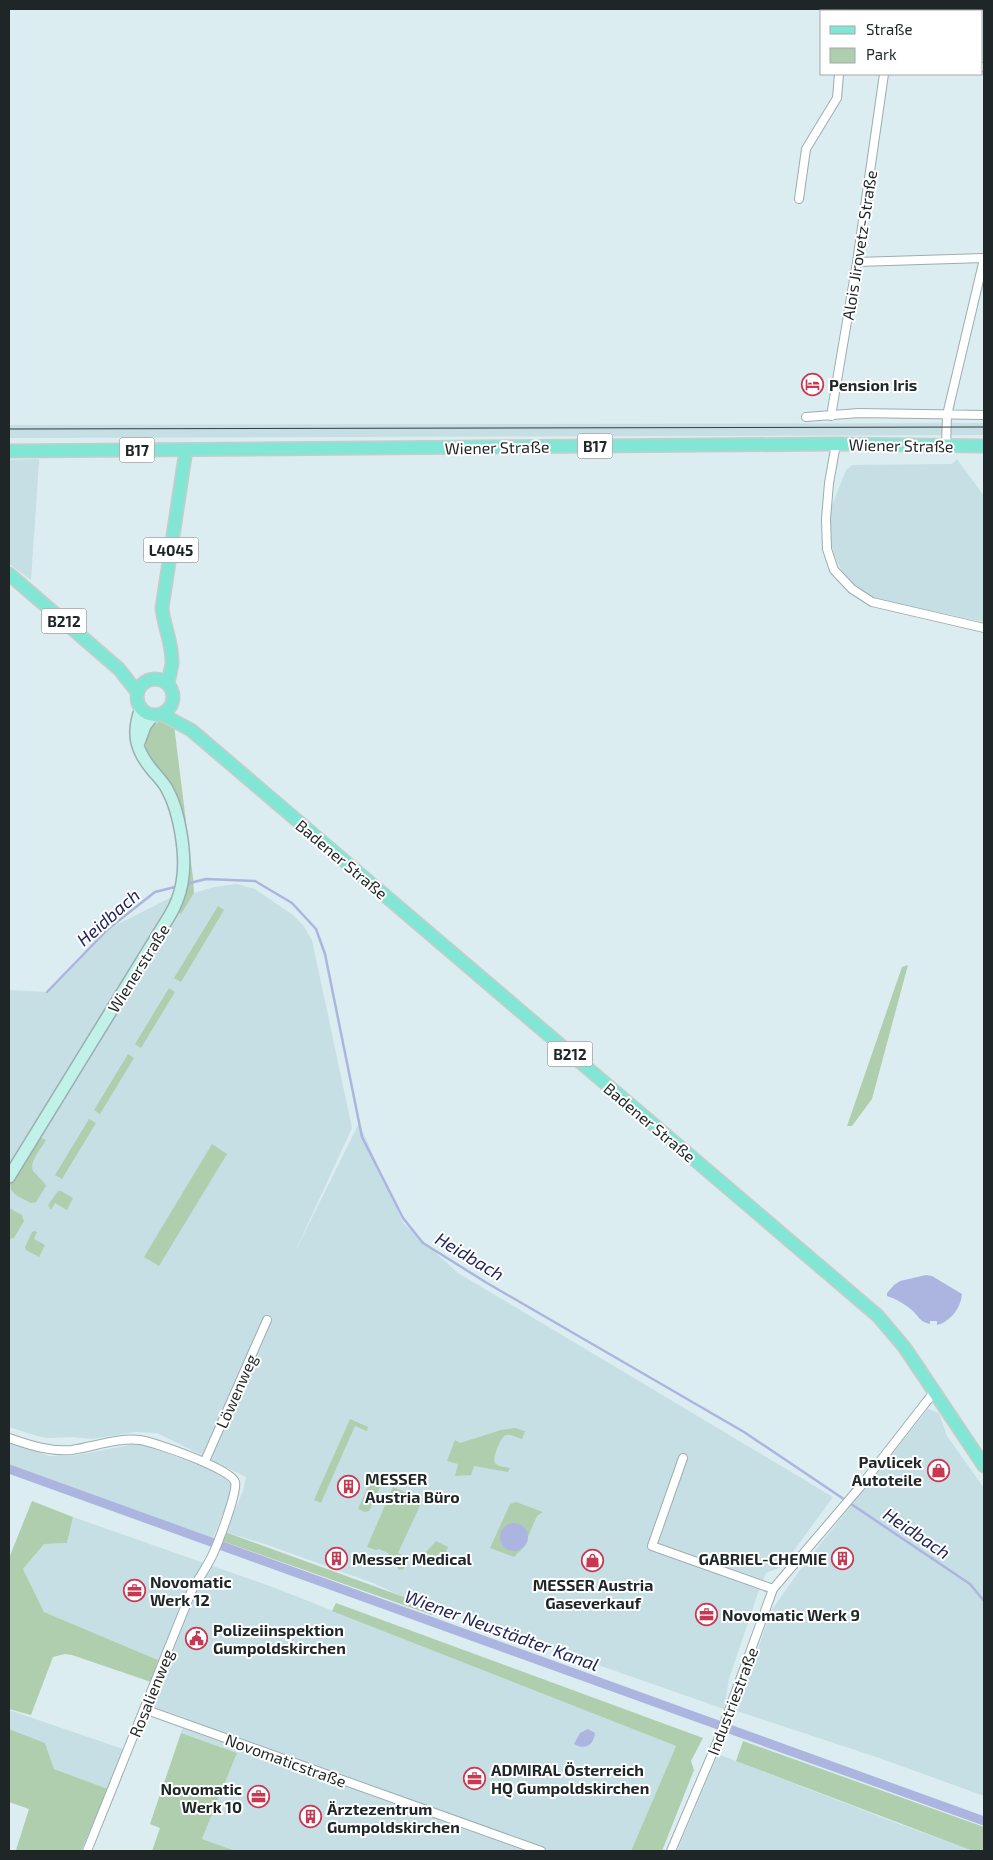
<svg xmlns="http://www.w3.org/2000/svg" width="993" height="1860" font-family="'Exo 2',sans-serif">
  <rect width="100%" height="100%" fill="#dbedf0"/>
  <path fill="#c6dfe4" d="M984 423V435L9 438V425Z
    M39 459V462L31 580 9 564V460Z
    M957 459 984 496V622L875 599 856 588 843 573 834 555 831 541V508L846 470 852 465 952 464Z
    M237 884 255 889 293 915 303 925 312 940 352 1128 293 1256 359 1123 403 1223 458 1273 833 1497 782 1567 766 1573 757 1596 729 1679 724 1709 498 1630 497 1634 464 1622 465 1617 441 1607 431 1603 430 1606 399 1595 373 1583 265 1544 225 1532 243 1491 246 1477 157 1433 135 1432 92 1439 72 1437 48 1438 37 1436 9 1427V990L47 992 108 929 172 897 181 913 194 893 214 887Z
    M928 1409 939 1413 947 1436 984 1488V1796L882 1759 737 1711 771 1611 802 1567Z
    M9 1441 49 1456H72L140 1443 206 1468 236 1482 213 1538 9 1467Z
    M73 1517 275 1588 676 1746 631 1851H236L202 1839 237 1753 181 1733 186 1718 142 1703 158 1660 44 1612 23 1569 44 1544 67 1543Z
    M9 1710 123 1749 108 1789 54 1769 45 1743 9 1729Z
    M718 1754 896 1823 973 1851H677Z"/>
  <path fill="#afceae" d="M162 721 174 725 193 878 194 893 181 914 177 911 182 823 146 750C145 735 146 725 162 721Z
    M218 906 224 910 181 982 174 978Z
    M908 965 872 1099 852 1126H847L902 967Z
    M169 988 175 992 141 1048 135 1044Z
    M128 1054 134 1058 100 1114 94 1110Z
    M89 1119 96 1123 62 1179 55 1175Z
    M38 1136 46 1140C41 1149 26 1165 35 1173 39 1178 43 1180 46 1186L36 1202 31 1203 17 1196 11 1190 10 1184Z
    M212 1144 227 1154 159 1266 144 1257Z
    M58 1191H61L73 1198 67 1210 55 1203 51 1210 48 1205Z
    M9 1208 22 1215 24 1221 14 1238 9 1239Z
    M34 1231 37 1232 34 1239 45 1245 39 1257 26 1250 25 1247 32 1232Z
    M350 1419 368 1427 367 1431 355 1426 321 1503 314 1500Z
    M515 1428 525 1431 522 1439C518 1438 511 1434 506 1435 501 1436 492 1458 495 1463 498 1467 505 1467 510 1468L508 1472 474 1466 471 1475 455 1476 458 1464 447 1461 455 1440 460 1443 501 1430Z
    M373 1479 376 1480 380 1487 369 1511 365 1512 358 1509 368 1486 366 1485 369 1481Z
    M393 1487 423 1499 398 1553 408 1558 404 1569 399 1570 388 1553 379 1549 376 1550 367 1547Z
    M32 1501 73 1517 67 1543 44 1544 23 1569 44 1612 158 1660 151 1682 72 1655 65 1654 53 1657 31 1715 9 1709V1558Z
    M516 1502 543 1512 537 1516 527 1539C527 1527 518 1521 507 1525L519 1550 523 1548 514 1557 490 1548 510 1504Z
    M225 1532 437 1609 432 1615 222 1541Z
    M436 1541 448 1547 443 1561 425 1553Z
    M336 1603 703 1738 691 1761 694 1770 662 1851H631L676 1746 332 1611Z
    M9 1729 45 1743 54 1769 108 1789 81 1851 16 1850 29 1809 9 1802Z
    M181 1733 237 1753 202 1839 236 1851H152L160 1828 150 1824Z
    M743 1741 984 1827V1851H973L736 1761Z"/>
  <path fill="#acb5e0" d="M926 1275 932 1276 962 1294C961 1308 950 1322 937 1325V1321H930V1324C920 1322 919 1317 913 1311 906 1305 897 1299 887 1296V1293L894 1285 900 1281Z
    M500 1537a14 14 0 1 1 28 0a14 14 0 1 1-28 0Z
    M588 1729 595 1733C594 1744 586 1751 574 1744L580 1733Z"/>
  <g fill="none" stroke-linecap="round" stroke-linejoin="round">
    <path stroke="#acb5e0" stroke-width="2.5" d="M186 884 206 879 255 881 292 903 316 929 325 954 362 1137 403 1218 423 1243 487 1283 744 1432 970 1584 984 1601
      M47 992 108 929 155 892 179 886"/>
    <path stroke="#acb5e0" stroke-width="9" d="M9 1469 984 1821"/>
    <defs>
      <path id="street" d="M847 11V9
        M982 67H984
        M799 199 806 149 837 98 839 74
        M857 262 984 258
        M831 416 857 262 884 74
        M806 417 859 413 984 415
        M836 444 829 483 826 519 827 549 834 570 852 589 872 602 984 628
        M946 446 947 415 984 259
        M9 1438C29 1445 50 1452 72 1450 93 1447 119 1437 140 1440 154 1442 232 1469 235 1482 238 1491 218 1543 213 1554 207 1567 199 1578 192 1590L87 1851
        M683 1458 652 1546 773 1589
        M205 1461 267 1320
        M144 1709 541 1851
        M671 1851 719 1738 773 1589 860 1487 934 1392"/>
      <path id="secondary" d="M138 745 145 726 153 715
        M9 1177 170 915C176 905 180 894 182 883 187 857 180 812 167 789 164 783 158 777 153 771 136 751 131 734 141 708"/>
      <path id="primary" d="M9 451 836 444 984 446
        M9 574 119 669 137 692
        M137 697a18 18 0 1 1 36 0a18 18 0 1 1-36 0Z
        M168 684C169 677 171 670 172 664 173 645 164 627 162 608L186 450
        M161 714 191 730 878 1316 905 1348 984 1466"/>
    </defs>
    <use href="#street" stroke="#9cadb0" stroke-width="10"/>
    <use href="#secondary" stroke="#9cadb0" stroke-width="14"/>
    <use href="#primary" stroke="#c9cbcb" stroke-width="15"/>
    <use href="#street" stroke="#fff" stroke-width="8"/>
    <use href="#secondary" stroke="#c1f2ea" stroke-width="11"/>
    <use href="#primary" stroke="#82e6d4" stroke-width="12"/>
    <path stroke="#363e3f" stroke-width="1" d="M9 429 984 427"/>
  </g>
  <defs>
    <symbol id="hotel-ring" viewBox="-11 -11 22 22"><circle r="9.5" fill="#fff" stroke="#c93852" stroke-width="1.5"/><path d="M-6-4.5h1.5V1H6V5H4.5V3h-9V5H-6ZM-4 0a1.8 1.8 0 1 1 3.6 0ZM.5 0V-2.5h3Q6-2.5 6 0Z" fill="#c93852"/></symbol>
    <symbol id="shop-ring" viewBox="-11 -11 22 22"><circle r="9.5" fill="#fff" stroke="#c93852" stroke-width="1.5"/><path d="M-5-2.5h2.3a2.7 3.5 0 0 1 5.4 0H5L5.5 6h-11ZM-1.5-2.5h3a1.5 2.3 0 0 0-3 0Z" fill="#c93852"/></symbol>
    <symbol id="building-ring" viewBox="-11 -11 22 22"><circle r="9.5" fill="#fff" stroke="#c93852" stroke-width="1.5"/><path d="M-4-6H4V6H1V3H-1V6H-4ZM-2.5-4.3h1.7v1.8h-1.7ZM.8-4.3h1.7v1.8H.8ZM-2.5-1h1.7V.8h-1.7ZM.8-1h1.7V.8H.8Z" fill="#c93852"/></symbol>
    <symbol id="office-ring" viewBox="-11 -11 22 22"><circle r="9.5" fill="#fff" stroke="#c93852" stroke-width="1.5"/><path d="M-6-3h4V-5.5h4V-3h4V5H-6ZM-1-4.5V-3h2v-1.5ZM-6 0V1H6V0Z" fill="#c93852"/></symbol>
    <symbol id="civic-ring" viewBox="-11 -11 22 22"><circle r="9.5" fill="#fff" stroke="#c93852" stroke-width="1.5"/><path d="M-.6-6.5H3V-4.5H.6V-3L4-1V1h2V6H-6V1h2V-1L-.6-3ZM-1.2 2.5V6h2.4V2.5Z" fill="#c93852"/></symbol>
  </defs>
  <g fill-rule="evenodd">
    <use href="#hotel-ring" x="800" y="372" width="25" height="25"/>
    <use href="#shop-ring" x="926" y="1458" width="25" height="25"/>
    <use href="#building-ring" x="336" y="1474" width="25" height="25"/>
    <use href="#building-ring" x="324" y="1546" width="25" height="25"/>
    <use href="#building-ring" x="830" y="1546" width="25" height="25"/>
    <use href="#shop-ring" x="580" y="1548" width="25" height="25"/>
    <use href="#office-ring" x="122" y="1578" width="25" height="25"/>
    <use href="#office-ring" x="694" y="1602" width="25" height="25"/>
    <use href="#civic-ring" x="184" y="1626" width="25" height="25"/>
    <use href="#office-ring" x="462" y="1766" width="25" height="25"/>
    <use href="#office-ring" x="246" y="1784" width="25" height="25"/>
    <use href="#building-ring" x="298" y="1804" width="25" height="25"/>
  </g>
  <g text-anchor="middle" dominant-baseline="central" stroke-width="4" stroke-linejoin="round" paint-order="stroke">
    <g fill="#fff" stroke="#626768" stroke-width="1">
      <rect x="577.5" y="433.5" width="35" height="25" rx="4"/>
      <rect x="119.5" y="437.5" width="35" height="25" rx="4"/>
      <rect x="143.5" y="537.5" width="55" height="25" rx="4"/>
      <rect x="41.5" y="608.5" width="45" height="25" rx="4"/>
      <rect x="547.5" y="1041.5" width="45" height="25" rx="4"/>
    </g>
    <g font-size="15" font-weight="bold" fill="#1f2627">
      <text x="595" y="446">B17</text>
      <text x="137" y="450">B17</text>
      <text x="171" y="550">L4045</text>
      <text x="64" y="621">B212</text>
      <text x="570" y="1054">B212</text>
    </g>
    <g font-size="16" fill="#1f2627" stroke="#fff">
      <text transform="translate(859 245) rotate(-81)">Alois Jirovetz-Straße</text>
      <text transform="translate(901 445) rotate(1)">Wiener Straße</text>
      <text transform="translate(497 447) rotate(-1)">Wiener Straße</text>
      <text transform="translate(342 859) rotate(40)">Badener Straße</text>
      <text transform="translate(138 968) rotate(-58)">Wienerstraße</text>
      <text transform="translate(650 1122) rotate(40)">Badener Straße</text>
      <text transform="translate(236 1391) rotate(-66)">Löwenweg</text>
      <text transform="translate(151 1693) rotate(-68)">Rosalienweg</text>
      <text transform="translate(732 1701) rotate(-69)">Industriestraße</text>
      <text transform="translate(286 1760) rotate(20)">Novomaticstraße</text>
    </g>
    <g font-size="16" font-weight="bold" fill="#1f2627" stroke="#fff" text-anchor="start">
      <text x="829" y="384">Pension Iris</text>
      <text x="922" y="1461" text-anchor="end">Pavlicek<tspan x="922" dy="18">Autoteile</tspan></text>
      <text x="365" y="1478">MESSER<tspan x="365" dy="18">Austria Büro</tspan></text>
      <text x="352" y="1558">Messer Medical</text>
      <text x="827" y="1558" text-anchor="end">GABRIEL-CHEMIE</text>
      <text x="150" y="1581">Novomatic<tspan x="150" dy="18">Werk 12</tspan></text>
      <text x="593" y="1584" text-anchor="middle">MESSER Austria<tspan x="593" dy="18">Gaseverkauf</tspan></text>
      <text x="722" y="1614">Novomatic Werk 9</text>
      <text x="213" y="1629">Polizeiinspektion<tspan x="213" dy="18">Gumpoldskirchen</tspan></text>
      <text x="491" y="1769">ADMIRAL Österreich<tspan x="491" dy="18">HQ Gumpoldskirchen</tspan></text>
      <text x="242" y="1788" text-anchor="end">Novomatic<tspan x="242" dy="18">Werk 10</tspan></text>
      <text x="327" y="1808">Ärztezentrum<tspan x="327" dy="18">Gumpoldskirchen</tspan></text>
    </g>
    <g font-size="18" font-style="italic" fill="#1f2256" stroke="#fff">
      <text transform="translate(108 917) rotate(-41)">Heidbach</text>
      <text transform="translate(470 1256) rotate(31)">Heidbach</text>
      <text transform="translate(917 1533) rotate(34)">Heidbach</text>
      <text transform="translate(502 1630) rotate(20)">Wiener Neustädter Kanal</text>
    </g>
  </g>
  <rect width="993" height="1860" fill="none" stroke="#1f2627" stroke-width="20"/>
  <rect x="820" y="10" width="162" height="65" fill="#ffffff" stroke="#a5a8a9"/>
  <rect x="830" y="26" width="25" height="8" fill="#82e6d4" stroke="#a5a8a9"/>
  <text x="866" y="35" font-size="15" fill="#1f2627">Straße</text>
  <rect x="830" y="48" width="25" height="15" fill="#afceae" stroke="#a5a8a9"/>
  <text x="866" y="60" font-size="15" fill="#1f2627">Park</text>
</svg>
